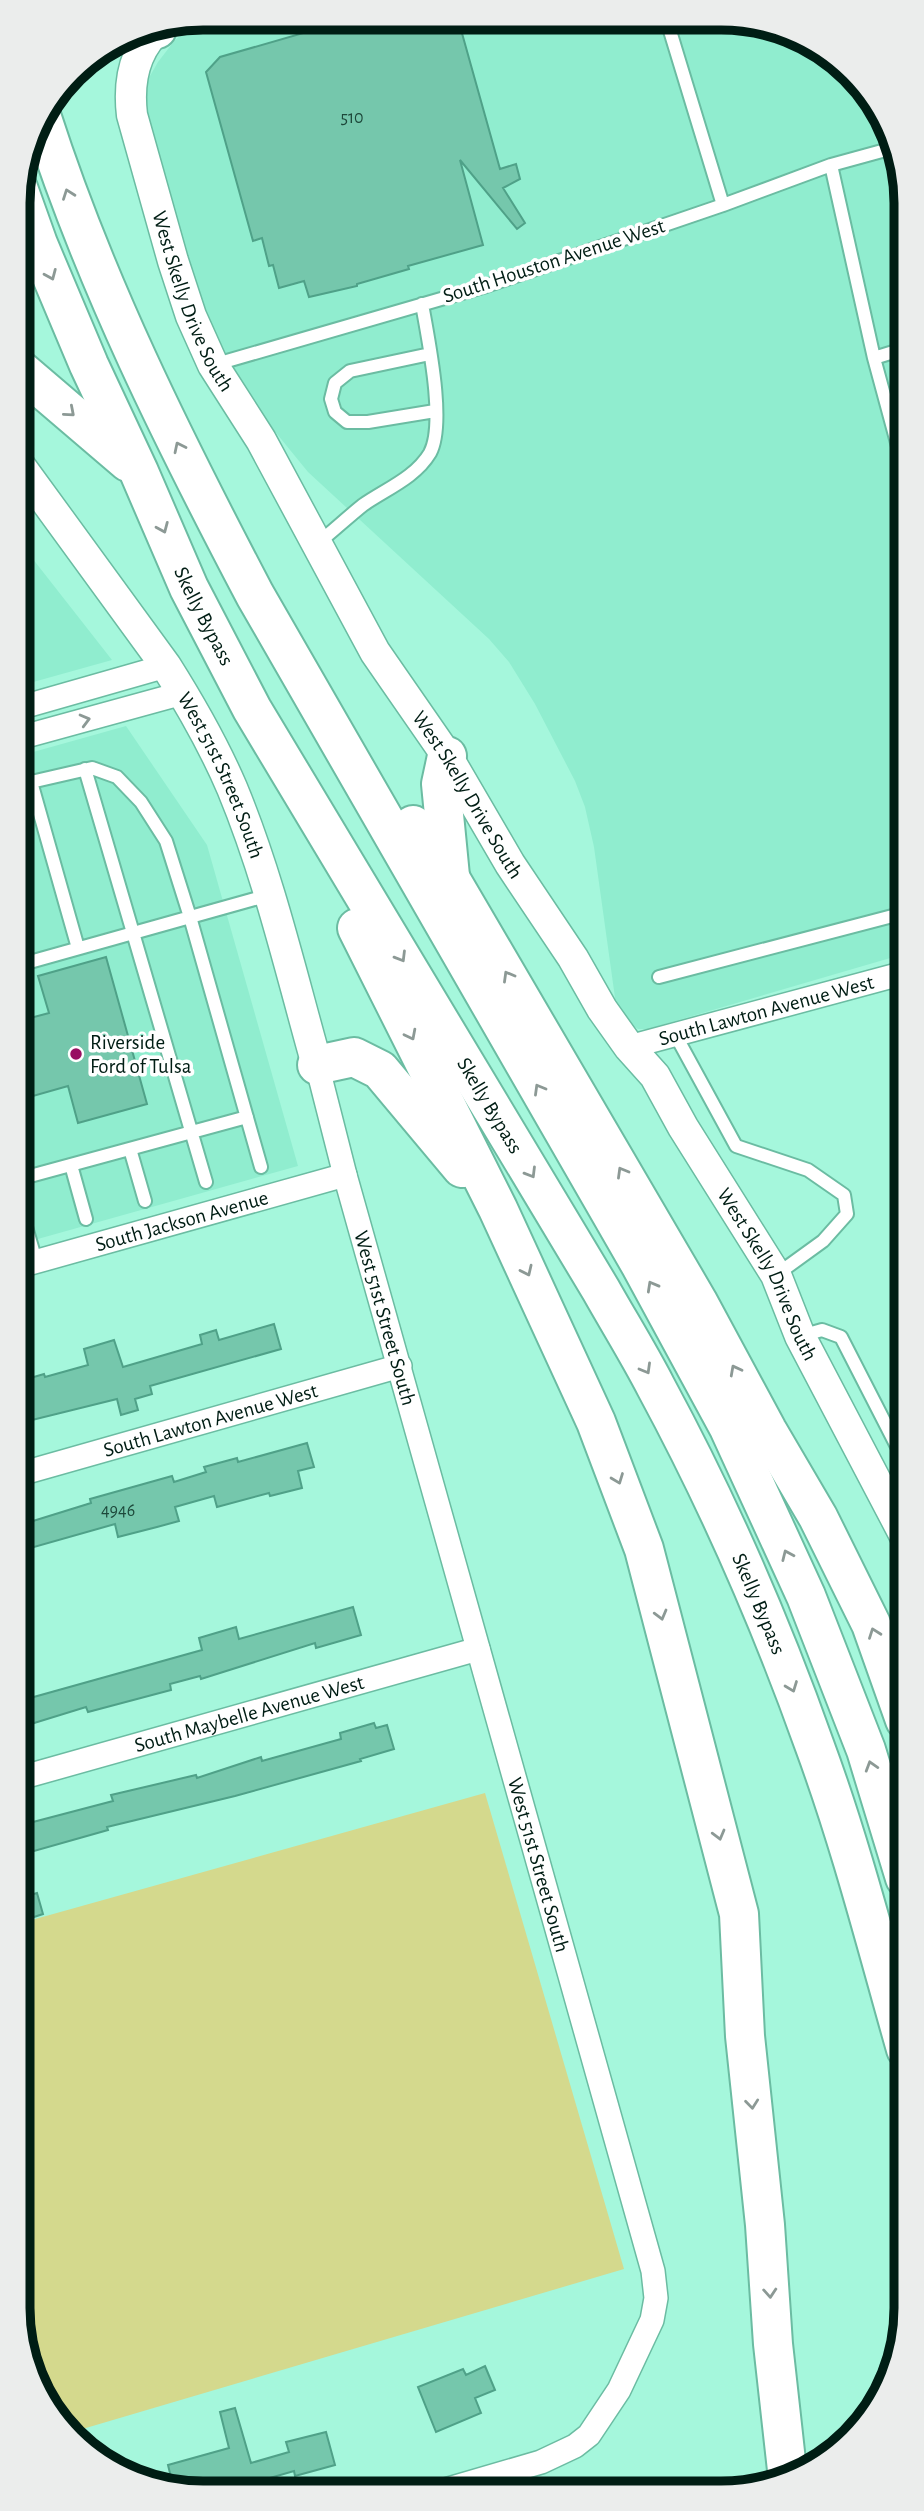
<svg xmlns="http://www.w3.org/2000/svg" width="924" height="2511" font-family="'Alegreya Sans',sans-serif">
  <rect width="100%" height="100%" fill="#a5f7dc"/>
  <path fill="#90edcf" d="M203 18 758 21 852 71 903 166 904 954 648 1029H638L626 1021 617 1012 594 847 585 807 575 781 535 704 509 662 489 639 308 472 255 407 209 326 188 269 145 112 146 83 158 62 175 40Z
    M18 540 112 660 19 686Z
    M126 726 207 845 298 1166 20 1244 19 756Z"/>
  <path fill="#d4d98d" d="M485 1793 624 2269 69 2433 21 2345V1923Z"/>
  <path fill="#75c7ac" stroke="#4fa188" stroke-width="2" d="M355 18 458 19 500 169 516 164 520 179 503 188 525 223 517 229 460 160 483 245 408 266 409 269 357 284V286L309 297 304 281 279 288 273 265 269 266 262 238 253 241 206 72 220 57Z
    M106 957 147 1104 78 1123 68 1086 19 1100V1021L49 1013 38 976Z
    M274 1324 281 1349 150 1386 152 1394 135 1399 138 1410 121 1415 117 1399 20 1423V1381L44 1374 45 1377 88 1365 84 1349 114 1340 123 1367 202 1344 200 1335 216 1330 219 1340Z
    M307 1443 314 1467 298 1471 302 1488 270 1496 269 1493 217 1507 214 1496 175 1507 179 1521 157 1527 118 1537 115 1524 20 1551V1525L91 1503 90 1499 172 1476 174 1482 206 1472 204 1467 237 1458 238 1462Z
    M353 1607 361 1635 316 1648 315 1643 201 1679 200 1676 170 1684 171 1690 88 1712 86 1707 31 1724 23 1700 202 1650 199 1638 236 1627 239 1639Z
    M374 1723 376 1728 387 1725 394 1749 360 1759 361 1761 235 1796 107 1827 108 1830 20 1855V1793L25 1792 33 1822 113 1801 111 1795 196 1775 197 1778 261 1757 262 1761 341 1739 340 1733Z
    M37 1893 43 1914 25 1920 20 1898Z
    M485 2366 495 2390 475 2398 481 2413 436 2432 418 2387 463 2369 466 2375Z
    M235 2408 251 2463 289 2452 286 2442 326 2432 335 2465 295 2476 294 2471 256 2482 258 2490H174L168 2465 229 2448 220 2412Z"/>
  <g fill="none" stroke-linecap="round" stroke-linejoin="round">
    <defs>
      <path id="service" d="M667 21 723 205
        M831 165 874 358 903 465
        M430 354 350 371 335 383 331 399 335 412 347 422H368L435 411
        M874 358 903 349
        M213 365 486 286 723 205 831 165 893 148
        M318 543C333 531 348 517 363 505 386 489 415 478 430 453 446 423 428 339 422 304
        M85 769 206 1182
        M78 948 31 782 92 768 117 777 141 802 166 841 190 917 261 1167
        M19 965 269 895
        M659 977 904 913
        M676 1036 736 1146 808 1170 844 1195 847 1214 823 1241 776 1275
        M130 1149 145 1201
        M71 1165 86 1219
        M19 1179 247 1117
        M19 1203 36 1261
        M801 1336 822 1330 841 1337 905 1462"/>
      <g id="minor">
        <path d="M19 708 166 666"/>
        <path d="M19 738 183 693"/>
        <path id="s1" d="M629 1047 904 973"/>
        <path id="s2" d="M317 1065 345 1175 653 2271 656 2298 652 2320 619 2390 589 2435 575 2446 541 2462 445 2490"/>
        <path id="s3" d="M20 1266 345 1175"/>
        <path id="s4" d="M20 1474 400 1366"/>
        <path id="s5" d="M20 1778 478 1649"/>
      </g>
      <g id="tertiary">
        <path id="s6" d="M161 26C134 49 128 81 132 115L173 261 191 316 213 365 261 440 375 652 447 756 510 864 573 958 602 1009 629 1047 655 1076 683 1127 776 1275 800 1336 905 1536"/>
        <path id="s7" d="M18 463 166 666C190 704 214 746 232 788 269 877 291 973 317 1065"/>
      </g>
      <g id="motorway">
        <path d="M154 27 157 29"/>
        <path d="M41 115C95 283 173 439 255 595L640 1264 729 1428 806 1596 866 1750 905 1878"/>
        <path id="s8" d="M18 188 38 244 89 365 139 472 189 588 252 709 601 1290C619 1322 639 1354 656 1387 717 1500 771 1623 814 1744 851 1844 877 1947 906 2049"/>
        <path d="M18 368 128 462"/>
        <path d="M447 756 441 784 450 876"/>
        <path d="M413 825 450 878 698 1302 767 1430 818 1517 871 1624 905 1720"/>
        <path d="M357 928 498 1209 596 1422 644 1549 739 1914 745 2036 765 2225 773 2344 788 2479"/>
        <path d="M317 1065 354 1057 380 1070 462 1168"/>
      </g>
    </defs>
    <use href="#service" stroke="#6bbca2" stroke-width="16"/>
    <use href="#minor" stroke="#6bbca2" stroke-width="26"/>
    <use href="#tertiary" stroke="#6bbca2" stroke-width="33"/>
    <use href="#motorway" stroke="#6bbca2" stroke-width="42"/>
    <use href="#service" stroke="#fff" stroke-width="12"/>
    <use href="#minor" stroke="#fff" stroke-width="23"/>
    <use href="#tertiary" stroke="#fff" stroke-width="30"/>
    <use href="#motorway" stroke="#fff" stroke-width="38"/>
  </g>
  <defs><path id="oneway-chevron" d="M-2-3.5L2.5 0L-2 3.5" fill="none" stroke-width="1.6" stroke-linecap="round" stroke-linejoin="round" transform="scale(1.75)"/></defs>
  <g stroke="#8c9995">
    <use href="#oneway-chevron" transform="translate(68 194) rotate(-110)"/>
    <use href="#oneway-chevron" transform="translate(51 275) rotate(67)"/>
    <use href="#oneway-chevron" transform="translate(70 412) rotate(41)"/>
    <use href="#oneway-chevron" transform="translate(179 447) rotate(-116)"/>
    <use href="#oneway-chevron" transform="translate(163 528) rotate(67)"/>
    <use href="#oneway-chevron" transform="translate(85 720) rotate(-15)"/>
    <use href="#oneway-chevron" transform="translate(401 957) rotate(59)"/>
    <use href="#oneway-chevron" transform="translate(508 976) rotate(-120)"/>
    <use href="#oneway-chevron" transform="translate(411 1035) rotate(63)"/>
    <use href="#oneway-chevron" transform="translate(539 1089) rotate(-120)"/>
    <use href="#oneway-chevron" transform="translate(622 1172) rotate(-120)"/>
    <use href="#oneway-chevron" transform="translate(531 1173) rotate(59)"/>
    <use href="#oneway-chevron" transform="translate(527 1271) rotate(65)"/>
    <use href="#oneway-chevron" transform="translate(652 1286) rotate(-119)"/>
    <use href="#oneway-chevron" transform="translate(646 1369) rotate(60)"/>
    <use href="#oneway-chevron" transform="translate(735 1370) rotate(-118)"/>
    <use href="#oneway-chevron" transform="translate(618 1479) rotate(69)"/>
    <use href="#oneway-chevron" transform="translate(787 1555) rotate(-114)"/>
    <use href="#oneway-chevron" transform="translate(661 1615) rotate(75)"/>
    <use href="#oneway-chevron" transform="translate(874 1633) rotate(-110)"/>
    <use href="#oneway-chevron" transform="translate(792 1687) rotate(69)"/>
    <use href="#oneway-chevron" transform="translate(871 1766) rotate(-107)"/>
    <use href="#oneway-chevron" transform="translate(719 1835) rotate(75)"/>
    <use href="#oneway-chevron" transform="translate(752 2104) rotate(84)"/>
    <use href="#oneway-chevron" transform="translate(770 2293) rotate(86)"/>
  </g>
  <circle fill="#980e62" stroke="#fff" stroke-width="2.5" cx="76" cy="1054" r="7"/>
  <g text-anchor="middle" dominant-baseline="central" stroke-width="7" stroke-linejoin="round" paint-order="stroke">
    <g font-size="18" fill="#1d483a">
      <text x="352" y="118">510</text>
      <text x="118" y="1511">4946</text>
    </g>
    <g font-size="21" fill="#001d14" stroke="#fff">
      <text transform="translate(554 261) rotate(-18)">South Houston Avenue West</text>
      <text stroke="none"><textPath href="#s6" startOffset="294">West Skelly Drive South</textPath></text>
      <text stroke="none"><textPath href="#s8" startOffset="467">Skelly Bypass</textPath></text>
      <text stroke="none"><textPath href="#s7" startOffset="374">West 51st Street South</textPath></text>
      <text stroke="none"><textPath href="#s6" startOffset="861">West Skelly Drive South</textPath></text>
      <text stroke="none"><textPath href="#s1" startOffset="142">South Lawton Avenue West</textPath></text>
      <text stroke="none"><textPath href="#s8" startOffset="1034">Skelly Bypass</textPath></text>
      <text stroke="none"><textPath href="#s3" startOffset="168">South Jackson Avenue</textPath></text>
      <text stroke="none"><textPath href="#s6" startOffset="1428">West Skelly Drive South</textPath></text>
      <text stroke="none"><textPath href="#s2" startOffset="262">West 51st Street South</textPath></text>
      <text stroke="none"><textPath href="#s4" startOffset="198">South Lawton Avenue West</textPath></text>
      <text stroke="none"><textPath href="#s8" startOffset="1601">Skelly Bypass</textPath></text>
      <text stroke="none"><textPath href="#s5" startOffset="238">South Maybelle Avenue West</textPath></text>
      <text stroke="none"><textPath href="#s2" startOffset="830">West 51st Street South</textPath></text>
    </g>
    <g font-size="21" fill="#001d14" stroke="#fff" text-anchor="start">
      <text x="90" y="1042">Riverside<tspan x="90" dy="24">Ford of Tulsa</tspan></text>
    </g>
  </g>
  <path d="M0 0H924V2511H0ZM203 30H721A173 173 0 0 1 894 203V2308A173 173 0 0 1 721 2481H203A173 173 0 0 1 30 2308V203A173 173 0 0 1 203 30Z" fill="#ebedec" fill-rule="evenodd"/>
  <path fill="none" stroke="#001d14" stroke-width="9" d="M203 30H721A173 173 0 0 1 894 203V2308A173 173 0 0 1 721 2481H203A173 173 0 0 1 30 2308V203A173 173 0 0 1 203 30Z"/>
</svg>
